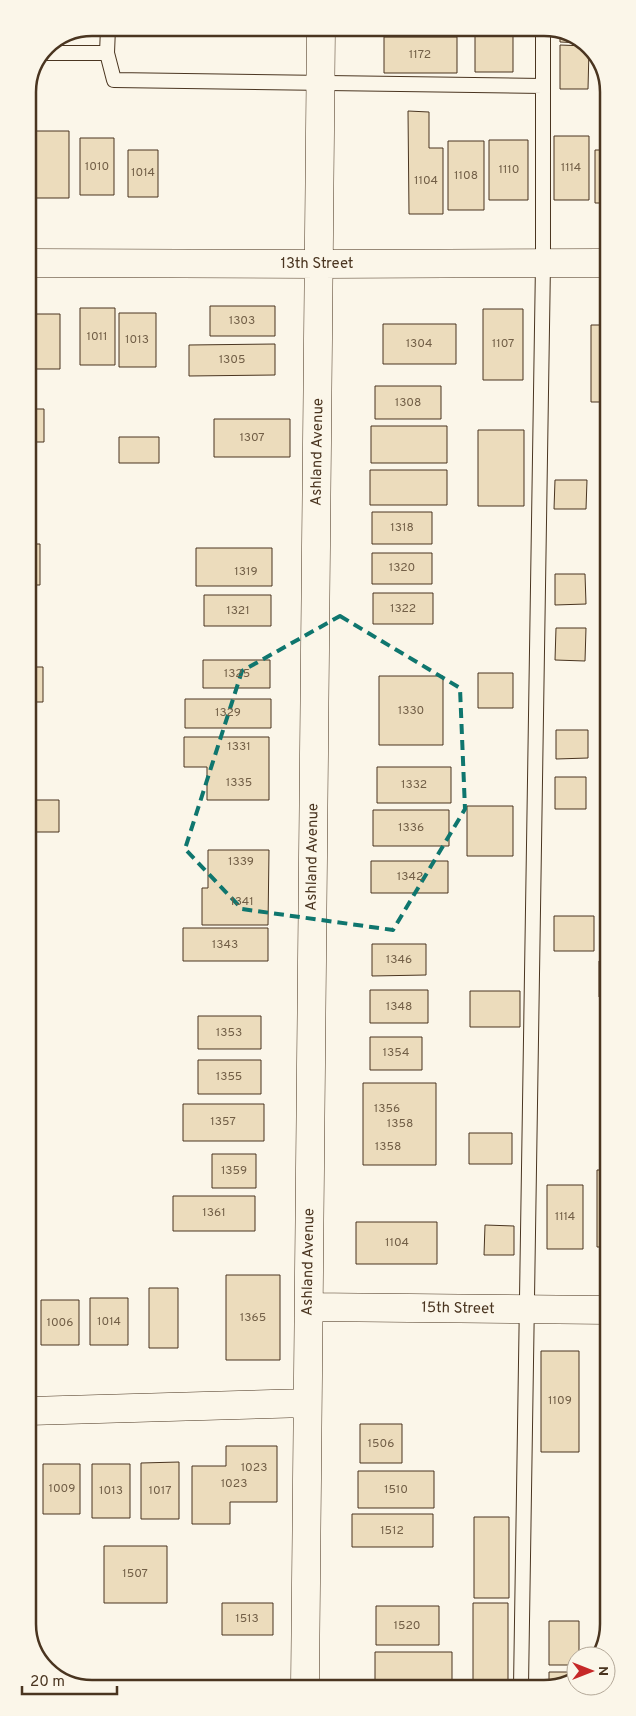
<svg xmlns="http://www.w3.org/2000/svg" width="636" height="1716" font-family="Overpass,sans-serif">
  <rect width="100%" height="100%" fill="#fbf6e9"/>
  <path fill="#ecdcbc" stroke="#4a3520" d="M211 28H279V30H211Z
    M560 32 583 41 584 43 560 42Z
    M475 36H513V72H475Z
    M384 37H457V73H384Z
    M560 45 586 46 589 49 588 89H560Z
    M408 111 429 112V148H443V214H409Z
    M35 131H69V198H35Z
    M554 136H589V200H554Z
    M80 138H114V195H80Z
    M489 140H528V200H489Z
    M448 141H484V210H448Z
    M128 150H158V197H128Z
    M595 150H606V203H595Z
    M210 306H275V336H210Z
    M80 308H115V365H80Z
    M483 309H523V380H483Z
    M119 313H156V367H119Z
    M30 314H60V369H30Z
    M383 324H456V364H383Z
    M591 325H607V402H591Z
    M275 344V375L189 376V345Z
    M375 386H441V419H375Z
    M28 409H44V442H28Z
    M214 419H290V457H214Z
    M371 426H447V463H371Z
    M478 430H524V506H478Z
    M119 437H159V463H119Z
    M370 470H447V505H370Z
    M555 480H587L586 509H554Z
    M372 512H432V544H372Z
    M28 544H40V585H28Z
    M196 548H272V586H196Z
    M372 553H432V584H372Z
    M555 574H585L586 604 555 605Z
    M373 593H433V624H373Z
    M204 595H271V626H204Z
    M601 622H607V663H601Z
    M556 628H586L585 661 555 660Z
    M203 660H270V688H203Z
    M28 667H43V702H28Z
    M478 673H513V708H478Z
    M379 676H443V745H379Z
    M185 699H271V728H185Z
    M556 730H588V758L556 759Z
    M184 737H269V800H207V767H184Z
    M377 767H451V803H377Z
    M555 777H586V809H555Z
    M29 800H59V832H29Z
    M467 806H513V856H467Z
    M373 810H449V846H373Z
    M208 850H269L268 925H202V888H208Z
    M371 861H448V893H371Z
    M29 882H34V918H29Z
    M554 916H594V951H554Z
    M183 928H268V961H183Z
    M372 944H426V975L372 976Z
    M599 961H608V997H599Z
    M370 990H428V1023H370Z
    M470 991H520V1027H470Z
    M198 1016H261V1049H198Z
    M370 1037H422V1070H370Z
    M29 1057H35V1085H29Z
    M198 1060H261V1094H198Z
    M363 1083H436V1165H363Z
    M183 1104H264V1141H183Z
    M29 1125H34V1157H29Z
    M469 1133H512V1164H469Z
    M212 1154H256V1188H212Z
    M597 1170H608V1247H597Z
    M547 1185H583V1249H547Z
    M173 1196H255V1231H173Z
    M356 1222H437V1264H356Z
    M485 1225 514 1226V1255H484Z
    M226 1275H280V1360H226Z
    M149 1288H178V1348H149Z
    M90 1298H128V1345H90Z
    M41 1300H79V1345H41Z
    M541 1351H579V1452H541Z
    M360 1424H402V1463H360Z
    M226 1446H277V1502H230V1524H192V1466H226Z
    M179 1462V1519H141V1463Z
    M43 1464H80V1514H43Z
    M92 1464H130V1518H92Z
    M30 1466H31V1515H30Z
    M358 1471H434V1508H358Z
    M352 1514H433V1547H352Z
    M474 1517H509V1598H474Z
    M104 1546H167V1603H104Z
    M222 1603H273V1635H222Z
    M473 1603H508V1685H473Z
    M376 1606H439V1645H376Z
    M549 1621H579V1656H576V1665H549Z
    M375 1652H452V1687H375Z
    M549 1672H576V1676L561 1686H549Z
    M182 1687H274L182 1688Z"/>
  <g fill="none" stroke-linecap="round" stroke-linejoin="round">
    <defs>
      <path id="service" d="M44 53H107L108 28
        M107 53 114 80 543 86
        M521 1686 543 263V28"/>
      <path id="minor" d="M28 263 319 264 606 263
        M309 1307 608 1310
        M29 1411 307 1403
        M305 1687 321 28"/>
    </defs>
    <use href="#service" stroke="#4a3520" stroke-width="16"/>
    <use href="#minor" stroke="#4a3520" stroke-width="29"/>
    <use href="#service" stroke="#fbf6e9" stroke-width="14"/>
    <use href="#minor" stroke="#fbf6e9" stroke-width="28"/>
  </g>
  <path fill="none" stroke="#0f766e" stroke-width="4" stroke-dasharray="10 6" stroke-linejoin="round" d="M340 616 460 688 465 809 393 930 242 909 185 849 242 671Z"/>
  <g text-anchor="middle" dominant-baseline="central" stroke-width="4" stroke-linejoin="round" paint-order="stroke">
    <g font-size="12" fill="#725f47">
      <text x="420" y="55">1172</text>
      <text x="97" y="167">1010</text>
      <text x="571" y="168">1114</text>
      <text x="509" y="170">1110</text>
      <text x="143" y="173">1014</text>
      <text x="466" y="176">1108</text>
      <text x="426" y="181">1104</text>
      <text x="242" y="321">1303</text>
      <text x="97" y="337">1011</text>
      <text x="137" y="340">1013</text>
      <text x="419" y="344">1304</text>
      <text x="503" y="344">1107</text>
      <text x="232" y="360">1305</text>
      <text x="408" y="403">1308</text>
      <text x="252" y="438">1307</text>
      <text x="402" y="528">1318</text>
      <text x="402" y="568">1320</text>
      <text x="246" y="572">1319</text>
      <text x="403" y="609">1322</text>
      <text x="238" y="611">1321</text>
      <text x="237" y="674">1325</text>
      <text x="411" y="711">1330</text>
      <text x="228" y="713">1329</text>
      <text x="239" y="747">1331</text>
      <text x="239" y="783">1335</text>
      <text x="414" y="785">1332</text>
      <text x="411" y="828">1336</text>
      <text x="241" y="862">1339</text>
      <text x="410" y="877">1342</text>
      <text x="242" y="902">1341</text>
      <text x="225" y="945">1343</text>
      <text x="399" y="960">1346</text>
      <text x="399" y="1007">1348</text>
      <text x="229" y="1033">1353</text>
      <text x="396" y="1053">1354</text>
      <text x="229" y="1077">1355</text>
      <text x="387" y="1109">1356</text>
      <text x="223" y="1122">1357</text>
      <text x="400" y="1124">1358</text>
      <text x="388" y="1147">1358</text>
      <text x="234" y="1171">1359</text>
      <text x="214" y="1213">1361</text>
      <text x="565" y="1217">1114</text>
      <text x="397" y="1243">1104</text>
      <text x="253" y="1318">1365</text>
      <text x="109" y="1322">1014</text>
      <text x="60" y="1323">1006</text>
      <text x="560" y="1401">1109</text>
      <text x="381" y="1444">1506</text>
      <text x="254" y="1468">1023</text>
      <text x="234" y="1484">1023</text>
      <text x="62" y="1489">1009</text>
      <text x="396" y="1490">1510</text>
      <text x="111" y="1491">1013</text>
      <text x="160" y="1491">1017</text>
      <text x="392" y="1531">1512</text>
      <text x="135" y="1574">1507</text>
      <text x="247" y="1619">1513</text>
      <text x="407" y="1626">1520</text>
    </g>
    <g font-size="15" fill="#4a3520" stroke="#fbf6e9">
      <text x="317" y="264">13th Street</text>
      <text transform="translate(318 452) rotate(-89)">Ashland Avenue</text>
      <text transform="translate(313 857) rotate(-89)">Ashland Avenue</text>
      <text transform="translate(309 1262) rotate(-89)">Ashland Avenue</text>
      <text transform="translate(458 1309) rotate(1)">15th Street</text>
    </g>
  </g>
  <path d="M0 0H636V1716H0ZM92 36H544A56 56 0 0 1 600 92V1624A56 56 0 0 1 544 1680H92A56 56 0 0 1 36 1624V92A56 56 0 0 1 92 36Z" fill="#fbf6e9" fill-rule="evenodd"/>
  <path fill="none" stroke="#4a3520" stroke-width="2.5" d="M92 36H544A56 56 0 0 1 600 92V1624A56 56 0 0 1 544 1680H92A56 56 0 0 1 36 1624V92A56 56 0 0 1 92 36Z"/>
  <g transform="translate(591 1671) rotate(90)"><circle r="24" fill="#fbf6e9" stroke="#b4a999"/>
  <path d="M0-4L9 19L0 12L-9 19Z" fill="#c62828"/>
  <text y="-8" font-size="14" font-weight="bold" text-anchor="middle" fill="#4a3520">N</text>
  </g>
  <path d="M22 1686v8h95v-8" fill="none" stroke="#4a3520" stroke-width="2.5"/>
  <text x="30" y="1686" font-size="15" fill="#4a3520" stroke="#fbf6e9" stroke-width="4" paint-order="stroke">20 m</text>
</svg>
